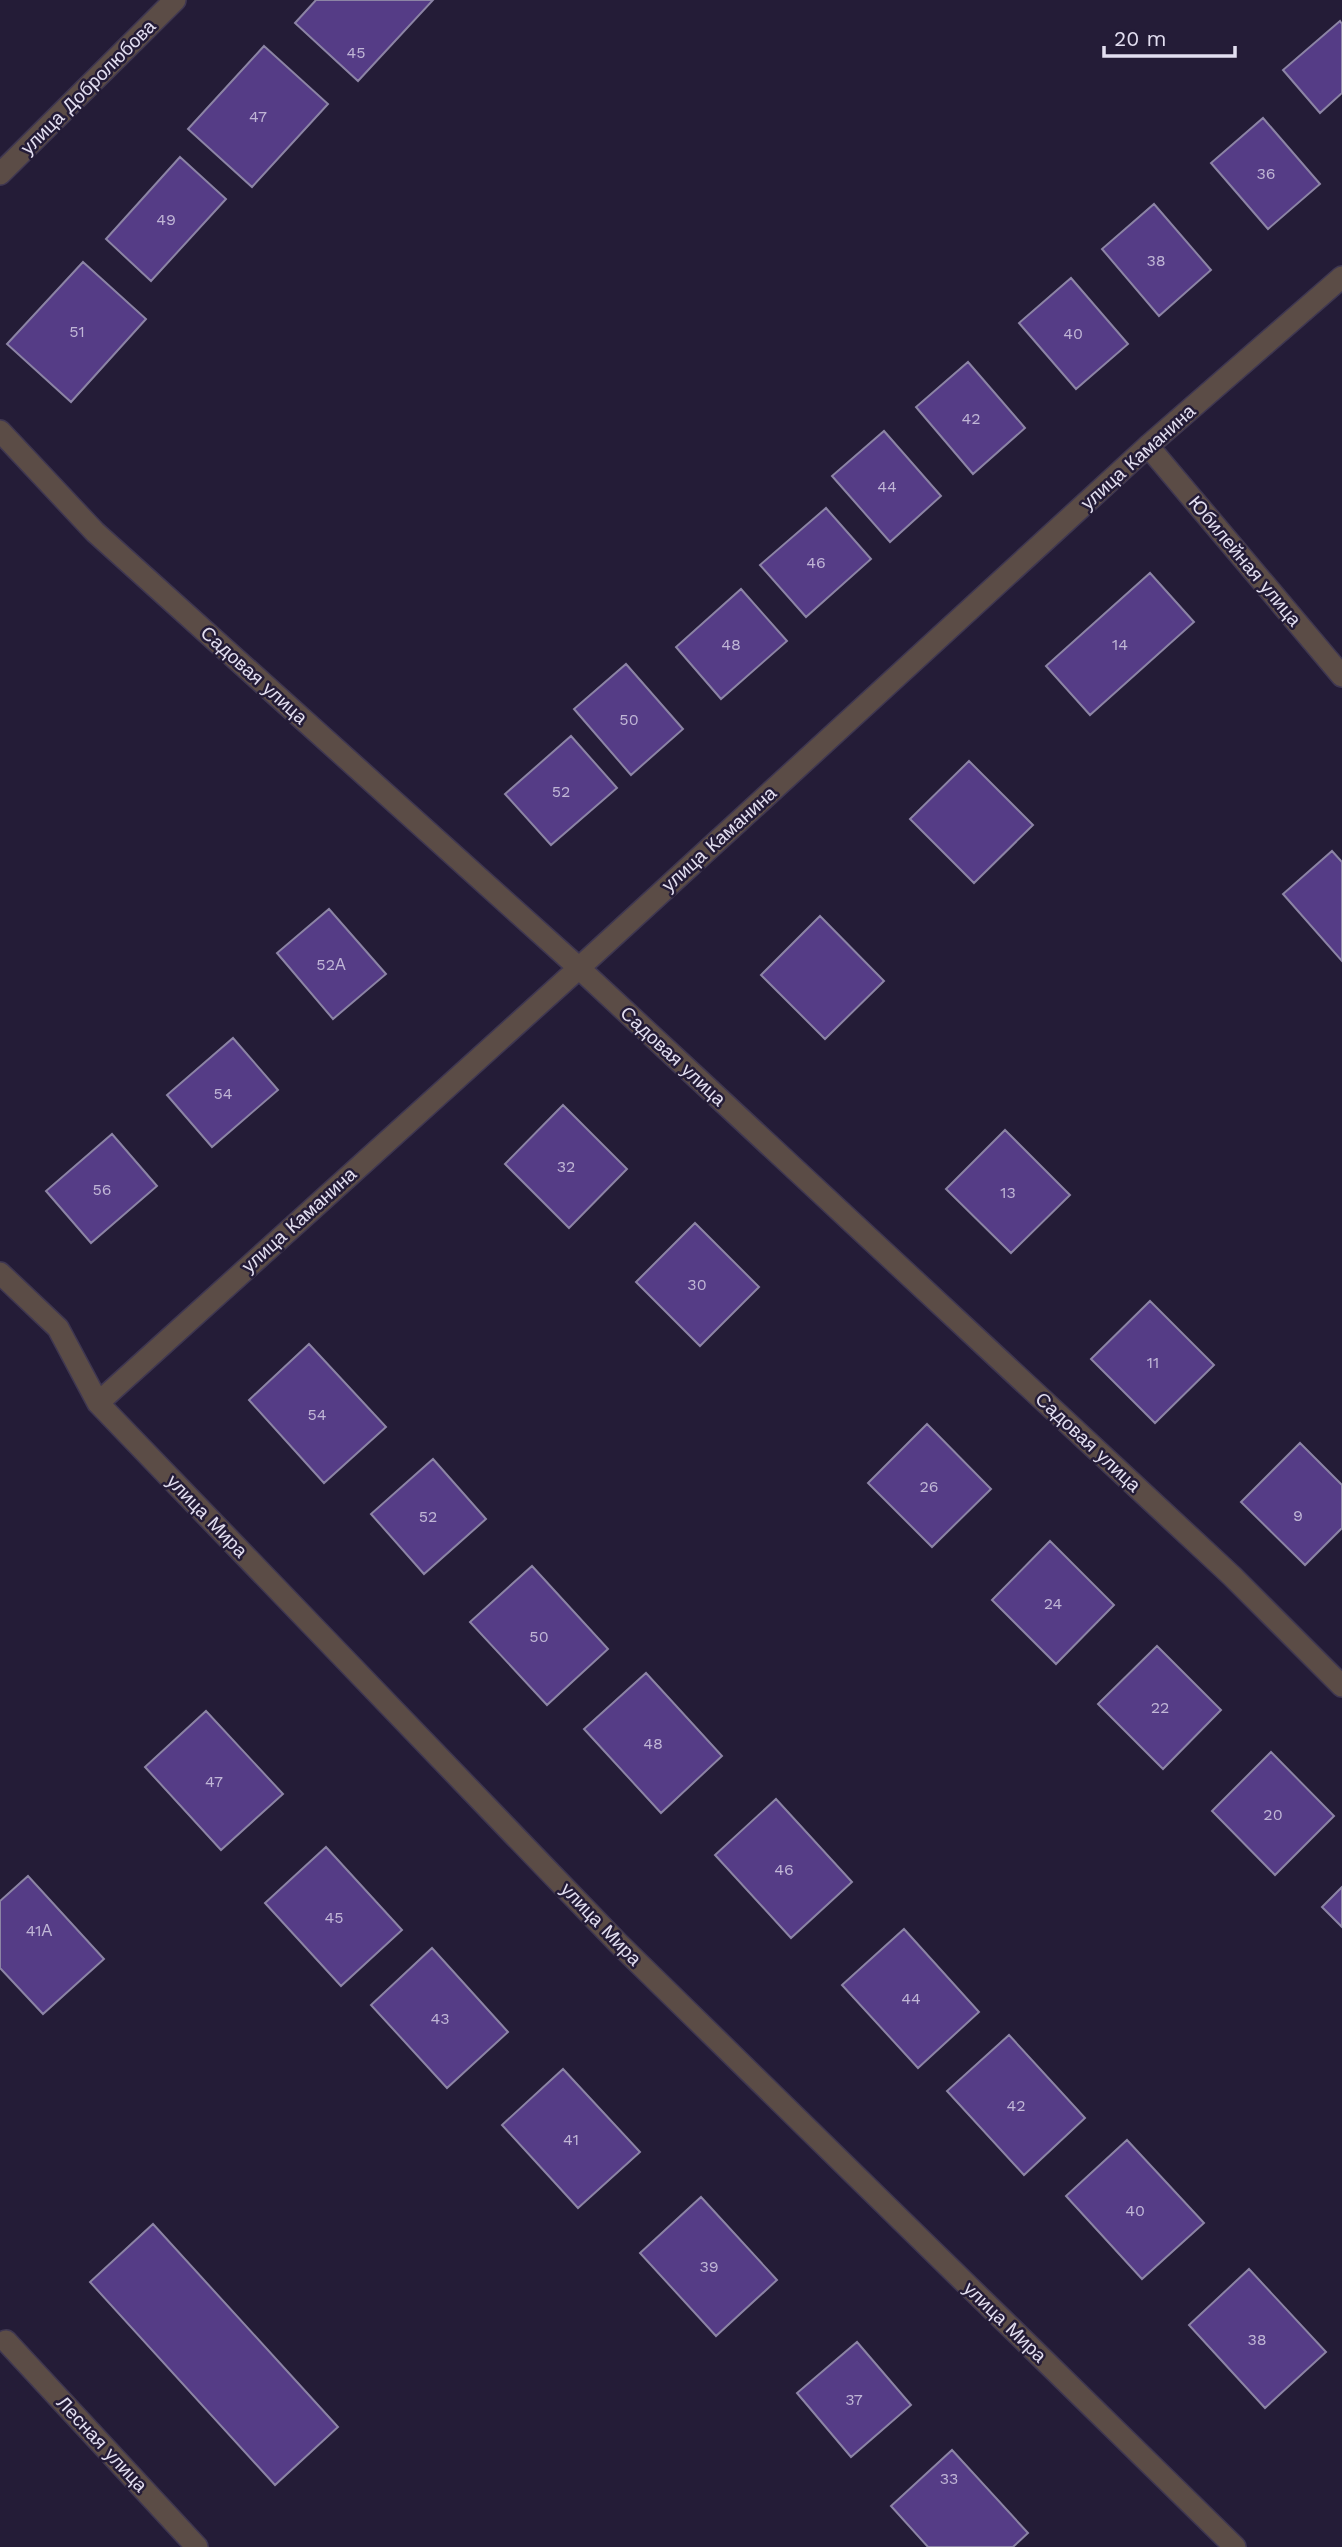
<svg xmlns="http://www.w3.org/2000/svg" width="1342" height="2547" font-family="'Work Sans',sans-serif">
  <rect width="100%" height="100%" fill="#241c37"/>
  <path fill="#553c86" stroke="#8c84a5" stroke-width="2" d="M316 0H433L358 81 295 23Z
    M1340 21 1342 24V93L1320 113 1283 70Z
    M264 46 328 104 252 187 188 129Z
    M1263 118 1320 184 1268 229 1211 163Z
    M180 157 226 199 151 281 106 239Z
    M1154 204 1211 270 1159 316 1102 249Z
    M83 262 146 319 71 402 7 344Z
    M1071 278 1128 344 1076 389 1019 323Z
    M968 362 1025 428 973 474 916 407Z
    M884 431 941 496 890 542 832 476Z
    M826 508 871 559 806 617 760 565Z
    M1150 573 1194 622 1090 715 1046 666Z
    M741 589 787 641 721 699 676 647Z
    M626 664 683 729 631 775 574 709Z
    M571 736 617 788 551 845 505 794Z
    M969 761 1033 825 974 883 910 819Z
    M1332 851 1342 862V961L1283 894Z
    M329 909 386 974 333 1019 277 953Z
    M820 916 884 981 825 1039 761 975Z
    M233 1038 278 1090 212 1147 167 1095Z
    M563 1105 627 1169 569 1228 505 1164Z
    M1005 1130 1070 1195 1011 1253 946 1189Z
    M112 1134 157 1186 91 1243 46 1191Z
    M695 1223 759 1287 700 1346 636 1282Z
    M1150 1301 1214 1365 1155 1423 1091 1359Z
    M309 1344 386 1427 324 1483 249 1400Z
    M927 1424 991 1489 932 1547 868 1483Z
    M1300 1443 1342 1485V1528L1305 1565 1241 1502Z
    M433 1459 486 1519 424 1574 371 1514Z
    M1050 1541 1114 1605 1056 1664 992 1600Z
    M532 1566 608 1649 547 1705 470 1622Z
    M1157 1646 1221 1710 1163 1769 1098 1704Z
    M646 1673 722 1756 661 1813 584 1729Z
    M206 1711 283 1794 221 1850 145 1767Z
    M1271 1752 1334 1816 1275 1875 1212 1811Z
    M776 1799 852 1882 791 1938 715 1855Z
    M326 1847 402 1930 341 1986 265 1903Z
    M28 1876 104 1959 43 2014 0 1968V1901Z
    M1342 1887V1927L1322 1907Z
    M904 1929 979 2012 918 2068 842 1985Z
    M432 1948 508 2032 447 2088 371 2005Z
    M1009 2035 1085 2118 1024 2175 947 2091Z
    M563 2069 640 2152 578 2208 502 2125Z
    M1127 2140 1204 2223 1142 2279 1066 2196Z
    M701 2197 777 2280 716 2336 640 2253Z
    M153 2224 338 2427 275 2485 90 2282Z
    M1249 2269 1326 2352 1265 2408 1189 2325Z
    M857 2342 911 2405 851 2457 797 2393Z
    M952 2450 1028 2533 1013 2547H928L891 2506Z"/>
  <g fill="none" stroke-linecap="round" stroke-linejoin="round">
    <defs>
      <path id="minor" d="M0 174 175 0
        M0 431 95 532 579 968 1232 1576 1342 1686
        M1148 446 1342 676
        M0 1273 58 1328 98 1403 618 1943 1235 2547
        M98 1403 579 968 1148 446 1342 277
        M6 2341 197 2547"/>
    </defs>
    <use href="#minor" stroke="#3f3751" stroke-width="24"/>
    <use href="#minor" stroke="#5b4c46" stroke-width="21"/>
  </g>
  <g text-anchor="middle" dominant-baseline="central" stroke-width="5" stroke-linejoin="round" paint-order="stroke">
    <g font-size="16" fill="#c0b6d6">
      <text x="356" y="52">45</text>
      <text x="258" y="116">47</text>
      <text x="1266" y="173">36</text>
      <text x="166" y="219">49</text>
      <text x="1156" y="260">38</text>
      <text x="77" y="331">51</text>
      <text x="1073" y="333">40</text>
      <text x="971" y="418">42</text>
      <text x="887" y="486">44</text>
      <text x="816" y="562">46</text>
      <text x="731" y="644">48</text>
      <text x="1120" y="644">14</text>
      <text x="629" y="719">50</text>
      <text x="561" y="791">52</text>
      <text x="331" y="964">52А</text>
      <text x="223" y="1093">54</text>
      <text x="566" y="1166">32</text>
      <text x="102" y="1189">56</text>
      <text x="1008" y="1192">13</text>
      <text x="697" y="1284">30</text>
      <text x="1153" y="1362">11</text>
      <text x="317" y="1414">54</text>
      <text x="929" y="1486">26</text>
      <text x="1298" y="1515">9</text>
      <text x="428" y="1516">52</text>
      <text x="1053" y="1603">24</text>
      <text x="539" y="1636">50</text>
      <text x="1160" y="1707">22</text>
      <text x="653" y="1743">48</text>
      <text x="214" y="1781">47</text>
      <text x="1273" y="1814">20</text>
      <text x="784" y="1869">46</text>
      <text x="334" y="1917">45</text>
      <text x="39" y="1930">41А</text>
      <text x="911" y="1998">44</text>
      <text x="440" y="2018">43</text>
      <text x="1016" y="2105">42</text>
      <text x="571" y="2139">41</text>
      <text x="1135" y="2210">40</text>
      <text x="709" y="2266">39</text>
      <text x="1257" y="2339">38</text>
      <text x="854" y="2399">37</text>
      <text x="949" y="2478">33</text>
    </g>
    <g font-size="19" fill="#e3dff1" stroke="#241c37">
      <text transform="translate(88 87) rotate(-45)">улица Добролюбова</text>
      <text transform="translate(1138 457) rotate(-42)">улица Каманина</text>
      <text transform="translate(1245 561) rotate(50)">Юбилейная улица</text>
      <text transform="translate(254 675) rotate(42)">Садовая улица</text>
      <text transform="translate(719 839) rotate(-42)">улица Каманина</text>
      <text transform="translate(673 1056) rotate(43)">Садовая улица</text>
      <text transform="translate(299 1220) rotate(-42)">улица Каманина</text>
      <text transform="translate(1088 1442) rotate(43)">Садовая улица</text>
      <text transform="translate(207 1516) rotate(46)">улица Мира</text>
      <text transform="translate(601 1924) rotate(46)">улица Мира</text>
      <text transform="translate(1005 2322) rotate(44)">улица Мира</text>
      <text transform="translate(102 2444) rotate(47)">Лесная улица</text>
    </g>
  </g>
  <path d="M1104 46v10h131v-10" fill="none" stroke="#e3dff1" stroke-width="3.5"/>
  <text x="1114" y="46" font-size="21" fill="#e3dff1" stroke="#241c37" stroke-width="5" paint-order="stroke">20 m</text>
</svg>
